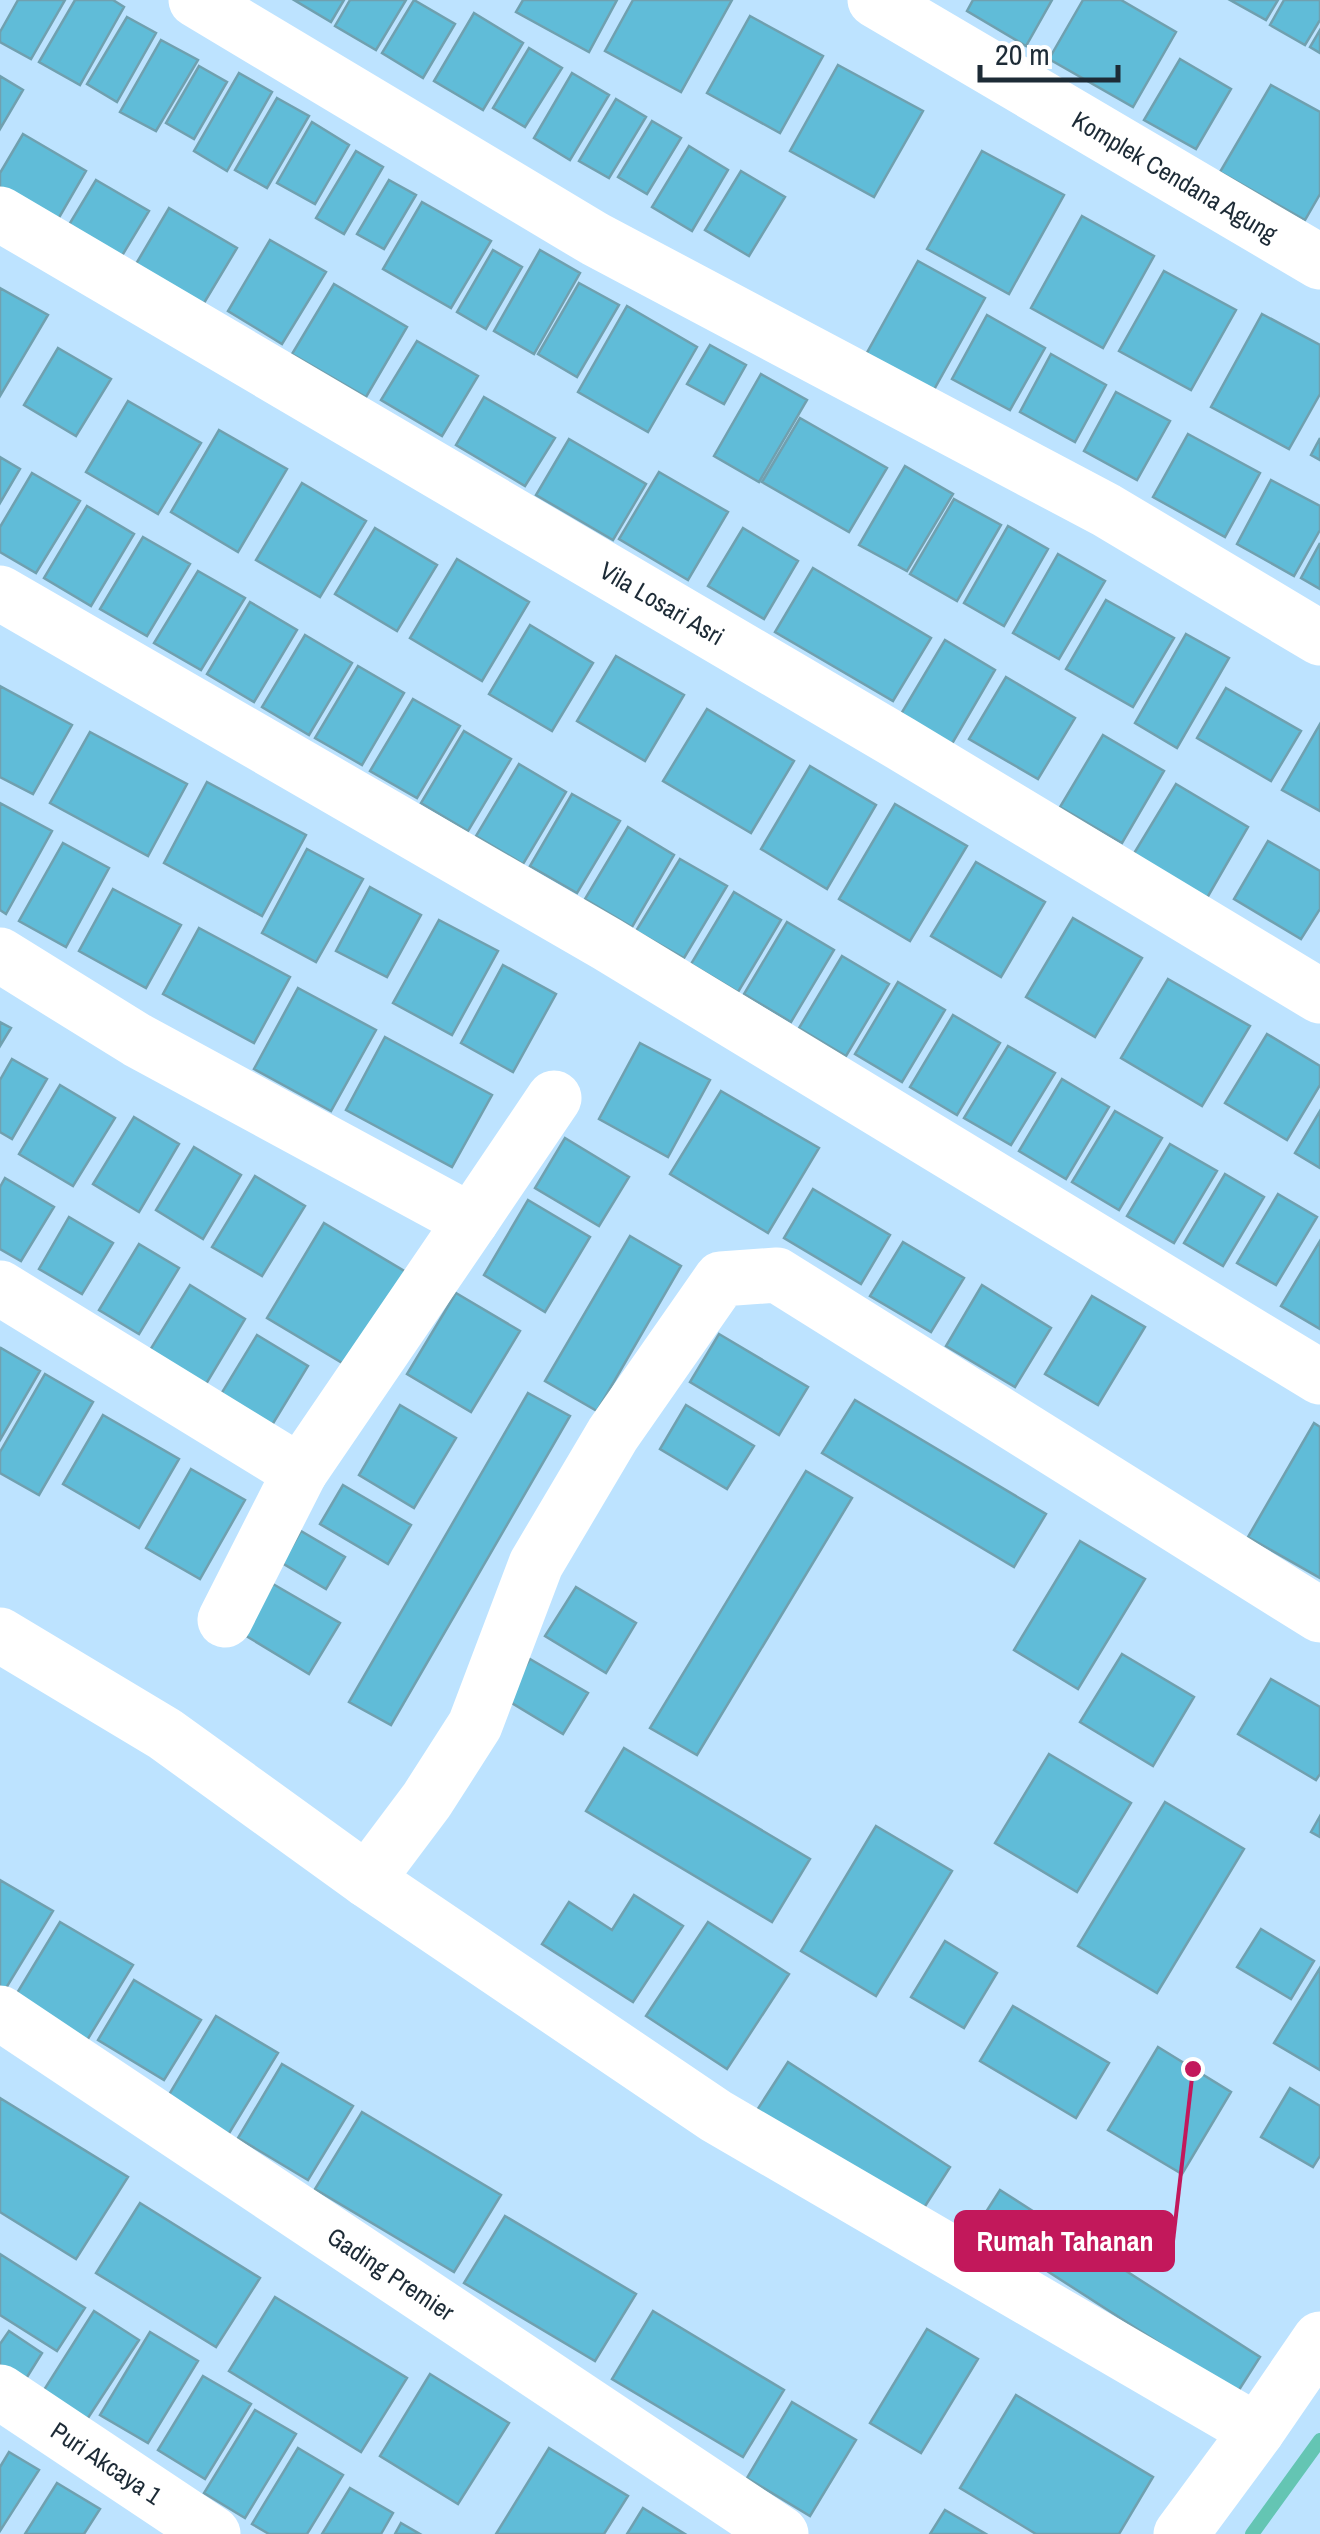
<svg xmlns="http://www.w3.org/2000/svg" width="1320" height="2534" font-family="'Archivo Narrow',sans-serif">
  <rect width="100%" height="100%" fill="#bde3ff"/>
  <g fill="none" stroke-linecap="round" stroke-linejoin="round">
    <path stroke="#64c5b3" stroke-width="14" d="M1252 2534 1320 2440"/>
  </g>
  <path fill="#60bcd8" stroke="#70a0af" stroke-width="2.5" d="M18 0H65L31 59 0 42V32Z
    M75 0H113L124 7 80 85 39 62Z
    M294 0H344L331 22Z
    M350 0H406L376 50 335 26Z
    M414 0 455 24 423 78 382 53Z
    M523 0H617L589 52 516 12Z
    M633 0H732L681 92 605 51Z
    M973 0H1052L1026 46 967 11Z
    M1083 0H1121L1176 32 1133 107 1049 59Z
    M1230 0H1278L1266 20Z
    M1284 0H1320V20L1305 45 1270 25Z
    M474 13 523 43 483 110 434 81Z
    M750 16 823 56 780 133 707 93Z
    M127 17 156 33 117 102 87 84Z
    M1320 30V53L1310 47Z
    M161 40 198 60 156 131 120 112Z
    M529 48 562 68 525 127 493 108Z
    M1180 59 1231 89 1196 149 1144 120Z
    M838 65 923 111 874 197 790 151Z
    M199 66 227 82 194 139 166 123Z
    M239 73 272 92 227 171 194 151Z
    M572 73 609 95 570 160 534 138Z
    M0 76 23 90 0 129Z
    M1271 85 1320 112V194L1305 220 1220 172Z
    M277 98 309 116 267 188 235 170Z
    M616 99 646 117 609 178 579 161Z
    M652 121 681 138 647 194 618 177Z
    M312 122 349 145 315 204 277 183Z
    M23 134 86 171 53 228 0 197V173Z
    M689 146 728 170 692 231 652 207Z
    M356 151 383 167 344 234 316 218Z
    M982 151 1064 195 1009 294 927 249Z
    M741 171 785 197 749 256 705 230Z
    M96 180 149 211 120 259 67 228Z
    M389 180 416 195 384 249 357 234Z
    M422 202 491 241 451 308 383 269Z
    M169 208 237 248 201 308 133 269Z
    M1082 216 1154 256 1103 348 1031 308Z
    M270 240 326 272 282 344 228 311Z
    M493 250 522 267 486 329 457 312Z
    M540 250 580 273 534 354 494 331Z
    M918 261 985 298 931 395 864 358Z
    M1164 271 1236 310 1191 390 1119 351Z
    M579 283 619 305 577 377 538 354Z
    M334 284 407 327 366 397 292 354Z
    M0 288 48 315 0 396Z
    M627 306 697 347 648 432 578 392Z
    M1262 314 1320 345V394L1289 449 1211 407Z
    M987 315 1045 348 1010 410 952 379Z
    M417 341 478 376 442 436 381 400Z
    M710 345 746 365 724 404 687 384Z
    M58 348 111 379 76 436 24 405Z
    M1051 354 1106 385 1075 442 1020 412Z
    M761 374 807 400 759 482 714 456Z
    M1116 392 1170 421 1137 480 1084 451Z
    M484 397 555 438 525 486 456 445Z
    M128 401 201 443 158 514 86 472Z
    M800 418 887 468 849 532 762 482Z
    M219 430 287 469 238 552 171 512Z
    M1188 434 1260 473 1225 537 1153 497Z
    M1320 438V460L1311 455Z
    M569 439 646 484 613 540 536 495Z
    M0 457 20 469 0 503Z
    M905 466 953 494 907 571 859 545Z
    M659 472 728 512 688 580 619 539Z
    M32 473 80 501 36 573 0 552V527Z
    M1271 480 1320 506V530L1294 576 1237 544Z
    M302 483 366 521 320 597 256 560Z
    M954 499 1001 525 957 601 910 574Z
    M87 506 134 534 91 606 44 578Z
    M1008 526 1048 549 1004 626 964 603Z
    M375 528 437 565 397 631 335 594Z
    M743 528 798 561 764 619 708 586Z
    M143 537 190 564 147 636 100 609Z
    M1320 543V589L1301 578Z
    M1058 554 1105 581 1059 659 1013 633Z
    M457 559 529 602 482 681 410 638Z
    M813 568 931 638 893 701 775 632Z
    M198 571 245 598 201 670 154 643Z
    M1106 600 1174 638 1133 707 1066 669Z
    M250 602 297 630 254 702 207 674Z
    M530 625 593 663 552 731 489 694Z
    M1186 634 1229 658 1177 748 1135 723Z
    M305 635 352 663 309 735 262 707Z
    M945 640 995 670 946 754 895 724Z
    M616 656 684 695 645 761 577 721Z
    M358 666 404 693 362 765 315 738Z
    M1006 677 1075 718 1038 779 969 739Z
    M0 686 72 725 33 794 0 777Z
    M1226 688 1301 731 1271 781 1197 738Z
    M413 699 460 726 417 798 370 771Z
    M707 709 794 761 751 833 663 781Z
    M1320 724V811L1282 790Z
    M464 731 511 759 468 831 421 803Z
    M90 732 187 784 148 856 50 803Z
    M1103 735 1164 771 1122 843 1060 807Z
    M519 764 566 792 523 864 476 836Z
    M810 766 876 805 827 889 761 849Z
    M207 782 306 835 262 916 164 863Z
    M1176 784 1248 827 1207 898 1133 855Z
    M572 794 620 821 577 893 530 866Z
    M0 803 52 831 6 914 0 910Z
    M895 804 967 846 910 941 839 899Z
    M628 827 674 855 632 927 585 899Z
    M1268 841 1320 871V909L1301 939 1234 899Z
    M63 843 109 868 66 947 19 921Z
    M307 849 363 879 316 962 262 933Z
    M680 859 727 886 684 958 636 931Z
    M976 862 1045 902 1001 977 931 936Z
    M370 887 421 915 387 977 336 951Z
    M113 889 181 925 146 988 79 951Z
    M734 892 781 920 738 992 691 964Z
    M1073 918 1142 958 1095 1037 1026 997Z
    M439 920 498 951 452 1035 393 1003Z
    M787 922 834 950 791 1022 744 994Z
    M199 928 290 977 254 1043 163 994Z
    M842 956 889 984 846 1056 799 1028Z
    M503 965 556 994 513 1072 461 1043Z
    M1168 979 1250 1026 1202 1106 1121 1058Z
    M898 982 945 1010 902 1082 855 1054Z
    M298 988 376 1030 331 1111 254 1069Z
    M953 1015 1000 1043 957 1115 910 1087Z
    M0 1022 11 1028 0 1046Z
    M1267 1034 1320 1066V1085L1287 1140 1225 1103Z
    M385 1037 492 1095 452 1167 346 1110Z
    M640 1043 710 1080 668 1157 599 1119Z
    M1008 1046 1055 1073 1011 1145 964 1118Z
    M12 1059 47 1079 12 1139 0 1132V1080Z
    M1062 1079 1109 1107 1066 1179 1019 1151Z
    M60 1085 115 1118 73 1186 19 1154Z
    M721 1091 819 1148 768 1233 670 1174Z
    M1115 1111 1162 1138 1119 1210 1072 1182Z
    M1320 1111V1168L1295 1153Z
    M134 1117 179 1144 139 1212 93 1184Z
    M565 1138 629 1177 599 1226 535 1188Z
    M1170 1144 1217 1171 1174 1243 1127 1216Z
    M194 1147 241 1175 203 1239 156 1210Z
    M1225 1174 1264 1197 1223 1266 1184 1243Z
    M255 1176 305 1206 262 1276 212 1247Z
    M5 1178 54 1207 21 1261 0 1249V1187Z
    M813 1189 890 1235 861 1284 784 1238Z
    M1278 1194 1317 1217 1276 1285 1237 1263Z
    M528 1200 590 1237 545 1312 484 1275Z
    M69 1217 113 1243 82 1294 39 1269Z
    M324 1223 406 1272 349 1367 267 1318Z
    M630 1236 681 1266 597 1411 545 1381Z
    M1320 1241V1329L1281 1306Z
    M903 1242 964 1278 931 1332 870 1296Z
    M139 1244 179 1268 139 1334 99 1310Z
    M190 1285 245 1319 203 1389 147 1355Z
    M982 1285 1051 1328 1015 1387 946 1346Z
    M456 1293 520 1331 471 1412 407 1374Z
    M1092 1296 1145 1327 1098 1405 1045 1374Z
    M719 1334 808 1387 779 1435 690 1382Z
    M257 1335 308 1366 269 1430 218 1399Z
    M1 1348 40 1371 0 1440V1350Z
    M45 1374 93 1402 39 1495 0 1473V1452Z
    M528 1393 570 1416 391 1725 349 1702Z
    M855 1400 1046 1514 1014 1567 822 1453Z
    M400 1405 456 1438 414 1508 359 1475Z
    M686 1405 754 1446 727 1489 660 1449Z
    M103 1415 179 1459 139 1528 63 1484Z
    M1314 1423 1320 1427V1578L1248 1537Z
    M191 1469 245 1500 200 1579 146 1548Z
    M806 1471 852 1498 697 1755 650 1728Z
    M343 1485 411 1525 388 1564 320 1524Z
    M301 1531 345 1557 326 1589 282 1563Z
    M1080 1541 1145 1579 1078 1689 1014 1650Z
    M273 1584 340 1623 309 1674 243 1634Z
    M576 1587 636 1623 606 1673 545 1636Z
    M1122 1654 1194 1697 1153 1766 1080 1722Z
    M530 1659 588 1693 563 1734 505 1699Z
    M1271 1679 1320 1707V1774L1316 1780 1238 1734Z
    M624 1748 810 1859 772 1922 586 1811Z
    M1049 1754 1131 1803 1077 1892 995 1843Z
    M1165 1802 1244 1849 1157 1993 1078 1946Z
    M1320 1816V1837L1311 1832Z
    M876 1826 952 1871 876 1996 801 1951Z
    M0 1880 53 1911 3 1993 0 1992Z
    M634 1895 683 1926 633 2002 542 1944 569 1902 612 1930Z
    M60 1922 133 1965 86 2042 14 1998Z
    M708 1922 789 1974 727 2069 646 2016Z
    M1261 1929 1314 1961 1291 1999 1237 1967Z
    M945 1941 997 1973 964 2028 911 1997Z
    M1320 1968V2070L1274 2043Z
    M134 1980 201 2020 164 2080 98 2040Z
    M1013 2006 1109 2063 1076 2118 980 2061Z
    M216 2016 278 2053 228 2135 167 2098Z
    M1158 2047 1231 2092 1182 2174 1108 2130Z
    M788 2062 950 2167 913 2225 750 2121Z
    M282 2064 353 2106 308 2180 238 2138Z
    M1290 2088 1320 2106V2156L1313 2167 1261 2137Z
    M0 2098 128 2177 76 2259 0 2212Z
    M362 2112 501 2195 454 2272 315 2189Z
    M1000 2190 1260 2357 1237 2393 977 2226Z
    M140 2203 260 2278 216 2347 96 2273Z
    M505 2216 636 2294 595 2361 464 2283Z
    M0 2254 85 2308 57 2351 0 2315Z
    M275 2297 407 2378 361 2452 229 2371Z
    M94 2311 139 2340 86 2421 42 2393Z
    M653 2311 784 2390 743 2457 612 2379Z
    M927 2329 978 2359 921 2453 870 2423Z
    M9 2331 42 2353 19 2390 0 2378V2344Z
    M150 2332 198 2361 148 2443 100 2415Z
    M430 2374 509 2423 458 2504 380 2456Z
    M203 2376 251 2404 205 2479 158 2450Z
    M1016 2395 1153 2477 1119 2534H1036L960 2488Z
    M792 2402 856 2440 810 2516 747 2478Z
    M255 2410 296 2434 245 2518 204 2493Z
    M298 2448 343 2475 307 2534H269L252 2524Z
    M549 2448 628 2496 604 2534H496Z
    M9 2452 39 2470 0 2531V2467Z
    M57 2483 100 2509 84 2534H25Z
    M350 2488 393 2513 381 2534H322Z
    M643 2508 685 2534H627Z
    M945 2510 986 2534H930Z
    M401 2523 420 2534H395Z"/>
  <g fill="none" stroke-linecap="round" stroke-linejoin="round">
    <g stroke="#fff" stroke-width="55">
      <path d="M196 0 595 239 1106 510 1320 638"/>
      <path id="s1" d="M875 0 1320 262"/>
      <path id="s2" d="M0 214 900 743 1320 996"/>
      <path d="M0 593 607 944 1320 1377"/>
      <path d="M0 955 137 1040 471 1221 300 1472 0 1288"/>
      <path d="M471 1221 554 1098"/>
      <path d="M225 1620 300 1472"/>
      <path d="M0 1635 165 1734 367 1880 716 2116 1257 2431"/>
      <path d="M367 1880 427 1800 475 1725 536 1564 613 1434 721 1279 777 1275 1320 1615"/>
      <path id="s3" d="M0 2013 781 2534"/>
      <path id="s4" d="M0 2392 213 2534"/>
      <path d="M1181 2534 1257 2431 1320 2339"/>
    </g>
  </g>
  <g text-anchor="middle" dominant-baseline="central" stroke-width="9" stroke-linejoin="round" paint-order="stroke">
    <g font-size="25" fill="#1d2b36" stroke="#fefefe">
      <text stroke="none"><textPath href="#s1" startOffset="348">Komplek Cendana Agung</textPath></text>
      <text stroke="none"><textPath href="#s2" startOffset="768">Vila Losari Asri</textPath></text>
      <text stroke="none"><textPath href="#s3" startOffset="470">Gading Premier</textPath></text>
      <text stroke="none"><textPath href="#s4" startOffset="128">Puri Akcaya 1</textPath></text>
    </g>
  </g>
  <path fill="none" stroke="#c2185b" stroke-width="4" d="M1193 2069L1173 2241"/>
  <circle fill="#c2185b" stroke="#fefefe" stroke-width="4" cx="1193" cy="2069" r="10"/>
  <rect fill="#c2185b" stroke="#c2185b" stroke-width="4" x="956" y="2212" width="217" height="58" rx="10"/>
  <g font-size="28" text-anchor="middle" font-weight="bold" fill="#fff">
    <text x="1065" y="2251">Rumah Tahanan</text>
  </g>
  <path d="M980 65v15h138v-15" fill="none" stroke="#1d2b36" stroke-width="5"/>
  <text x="995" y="65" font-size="30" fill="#1d2b36" stroke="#fefefe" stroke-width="8" paint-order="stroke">20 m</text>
</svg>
